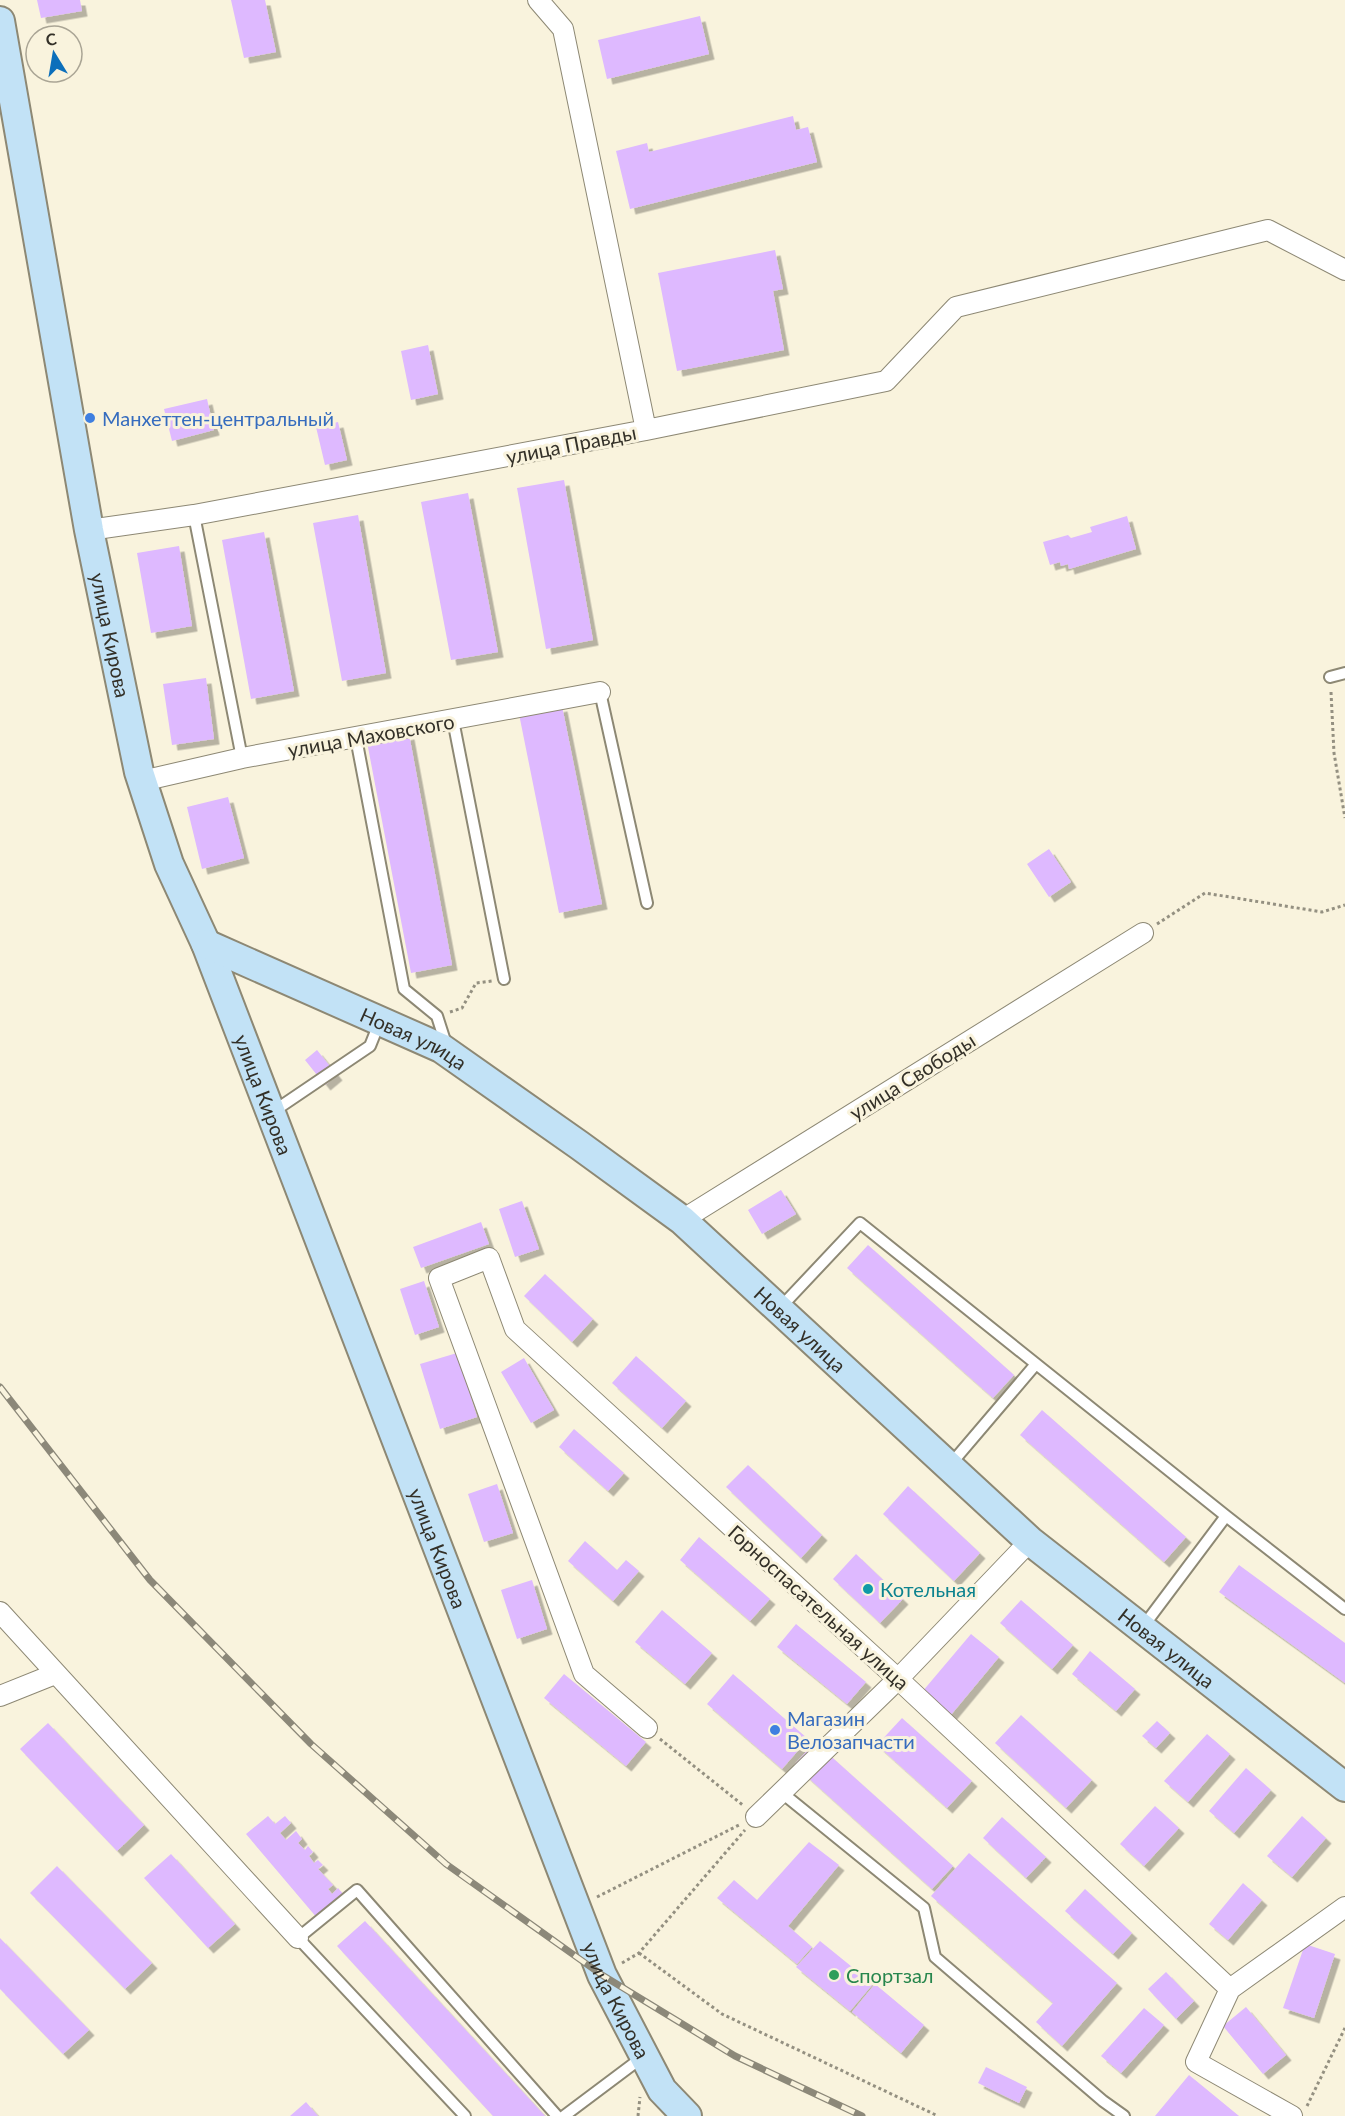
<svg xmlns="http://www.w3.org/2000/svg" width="1345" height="2116" font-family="Lato,sans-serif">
  <defs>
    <filter id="shadow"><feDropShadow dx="5.5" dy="5.5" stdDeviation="0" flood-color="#0004"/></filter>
  </defs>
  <rect width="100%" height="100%" fill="#f9f3dd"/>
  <path fill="#deb9ff" filter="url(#shadow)" d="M37 0H80L82 11 41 18Z
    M231 0H265L276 52 244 58Z
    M700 16 709 54 607 79 598 40Z
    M793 116 796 130 808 127 817 162 630 209 616 151 647 143 649 152Z
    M775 250 783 289 773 291 784 350 677 371 658 273Z
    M428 345 438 394 411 400 401 351Z
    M207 399 214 430 172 441 164 409Z
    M338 422 347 460 325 465 316 427Z
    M564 480 593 640 546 649 517 488Z
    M468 493 498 652 451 660 421 502Z
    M358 515 386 673 342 681 313 523Z
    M1127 516 1136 549 1069 569 1068 564 1061 566 1060 562 1050 565 1043 542 1068 535 1071 538 1092 532 1090 527Z
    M264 532 294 691 251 699 222 540Z
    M179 546 192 626 151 633 137 553Z
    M206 678 214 739 172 745 163 684Z
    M562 706 602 904 559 913 519 714Z
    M409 734 452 965 411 973 367 742Z
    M228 797 244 858 202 869 187 807Z
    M1049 849 1071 882 1049 897 1027 864Z
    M317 1050 337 1075 325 1085 305 1060Z
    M781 1190 796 1214 762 1234 748 1210Z
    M522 1201 539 1249 515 1257 499 1209Z
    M481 1222 489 1244 421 1268 413 1247Z
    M868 1245 1014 1375 993 1398 847 1268Z
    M545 1274 593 1319 572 1342 524 1296Z
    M424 1281 439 1327 415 1335 400 1289Z
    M457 1353 477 1417 440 1429 420 1364Z
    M636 1356 686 1401 662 1428 612 1383Z
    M524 1358 554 1410 531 1423 501 1372Z
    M1042 1410 1186 1537 1164 1562 1020 1435Z
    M574 1429 624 1473 608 1491 559 1447Z
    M748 1465 822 1535 801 1558 726 1487Z
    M497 1484 513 1533 484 1542 468 1494Z
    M908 1486 980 1553 954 1581 883 1514Z
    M699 1537 770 1599 750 1621 680 1560Z
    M585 1541 617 1570 626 1560 639 1571 613 1601 568 1561Z
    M856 1554 903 1599 880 1623 833 1579Z
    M1239 1565 1345 1643V1683L1219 1592Z
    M532 1580 547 1629 517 1639 501 1590Z
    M1021 1600 1073 1645 1052 1669 1000 1623Z
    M662 1610 712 1653 685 1684 635 1642Z
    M796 1624 866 1682 847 1704 777 1647Z
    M971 1634 999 1657 950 1716 922 1692Z
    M1090 1651 1135 1689 1116 1711 1072 1674Z
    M564 1674 646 1742 626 1766 544 1698Z
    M733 1674 808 1739 782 1769 707 1704Z
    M1021 1715 1092 1780 1066 1808 995 1743Z
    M902 1718 972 1781 947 1808 877 1745Z
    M1157 1721 1170 1733 1156 1748 1142 1736Z
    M48 1723 144 1825 117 1851 20 1749Z
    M1207 1734 1230 1754 1188 1802 1164 1781Z
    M815 1742 953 1866 932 1889 794 1765Z
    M1246 1768 1271 1790 1234 1833 1209 1811Z
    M1155 1806 1179 1828 1144 1866 1120 1844Z
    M268 1816 275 1824 285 1816 291 1823 280 1833 286 1840 296 1831 302 1839 298 1843 305 1850 308 1846 313 1852 309 1856 314 1863 318 1860 323 1865 318 1869 333 1885 328 1889 332 1894 338 1888 345 1896 318 1919 246 1834Z
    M1302 1816 1326 1838 1292 1877 1267 1856Z
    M1002 1817 1046 1857 1026 1878 983 1838Z
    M809 1842 839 1865 788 1926 812 1947 797 1964 717 1898 734 1880 757 1900Z
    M969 1853 1117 1983 1062 2046 1036 2022 1053 2003 931 1896Z
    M171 1854 235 1924 208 1948 144 1878Z
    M57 1866 152 1963 125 1989 30 1893Z
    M1243 1883 1262 1900 1228 1940 1209 1924Z
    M1085 1889 1132 1933 1113 1954 1065 1911Z
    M365 1921 545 2116H493L337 1946Z
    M0 1938 89 2030 63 2054 0 1989Z
    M820 1941 873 1984 850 2011 796 1967Z
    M1305 1944 1335 1954 1314 2018 1283 2008Z
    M1166 1972 1194 2001 1176 2019 1148 1989Z
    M875 1984 924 2025 901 2053 852 2012Z
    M1246 2007 1286 2055 1263 2074 1223 2026Z
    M1144 2008 1164 2025 1121 2073 1101 2056Z
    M986 2067 1027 2087 1019 2103 978 2083Z
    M1189 2075 1239 2116H1155Z
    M306 2102 318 2116H290Z"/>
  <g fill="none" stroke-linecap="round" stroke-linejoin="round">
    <defs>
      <path id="service" d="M194 515 242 758
        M1330 677 1345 673
        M600 692 647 903
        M453 720 504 979
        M356 738 404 989 437 1016 445 1041 443 1045
        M271 1113 370 1046 380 1021
        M779 1309 860 1223 1226 1516 1345 1609
        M950 1465 1036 1364
        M1142 1628 1226 1516
        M781 1792 924 1908 935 1957 1103 2101 1124 2116
        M465 2116 298 1938 357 1890 557 2116
        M564 2116 644 2056"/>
      <path id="minor" d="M646 430 886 381 956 307 1268 230 1345 270
        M89 530 194 515 646 430 563 29 538 0
        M142 781 242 758 600 692
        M682 1220 1143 933
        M0 1612 298 1938
        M0 1696 55 1674
        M647 1728 584 1674 439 1278 489 1258 515 1329 898 1679 1230 1989
        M756 1817 898 1679 1030 1541
        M1292 2116 1196 2062 1230 1989 1345 1907"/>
      <g id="secondary">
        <path id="s1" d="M0 21 89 530 139 772 169 864 206 944 602 1975 662 2090 687 2116"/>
        <path id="s2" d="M206 944 441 1048 579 1145 682 1220 1030 1541 1345 1787"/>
      </g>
    </defs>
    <use href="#service" stroke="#8d8874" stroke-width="14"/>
    <use href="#minor" stroke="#8d8874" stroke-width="22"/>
    <use href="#secondary" stroke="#8d8874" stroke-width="32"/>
    <path stroke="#949081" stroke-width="3" stroke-dasharray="3 3" stroke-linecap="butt" d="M1331 692 1334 753 1345 818
      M1157 924 1205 893 1322 912 1345 905
      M450 1012 462 1008 476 983 492 981
      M660 1739 744 1806
      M597 1897 741 1824
      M639 1953 722 2014 938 2116
      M622 1963 639 1953 745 1830
      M1307 2106 1345 2028
      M638 2116 640 2097"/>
    <use href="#service" stroke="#fff" stroke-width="10"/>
    <use href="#minor" stroke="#fff" stroke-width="20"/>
    <use href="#secondary" stroke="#c2e2f6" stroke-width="28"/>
    <defs>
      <path id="rail" d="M0 1387 150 1580 311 1744 446 1864 602 1975 735 2056 862 2116"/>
    </defs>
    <use href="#rail" stroke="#8c8879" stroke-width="7"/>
    <use href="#rail" stroke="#f9f3dd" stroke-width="4.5" stroke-dasharray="14" stroke-linecap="butt"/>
  </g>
  <g fill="#3f7fe0" stroke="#f9f3dd" stroke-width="2">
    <circle cx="90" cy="418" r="6"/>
    <circle cx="775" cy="1730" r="6"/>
  </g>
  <circle fill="#0f9aa8" stroke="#f9f3dd" stroke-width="2" cx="868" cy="1589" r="6"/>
  <circle fill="#2e9e5b" stroke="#f9f3dd" stroke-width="2" cx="834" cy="1975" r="6"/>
  <g text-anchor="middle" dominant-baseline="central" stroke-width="6" stroke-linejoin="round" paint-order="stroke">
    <g font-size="20" fill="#366cbe" stroke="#f9f3dd" text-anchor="start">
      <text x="102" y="418">Манхеттен-центральный</text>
      <text x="787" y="1718">Магазин<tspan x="787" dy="23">Велозапчасти</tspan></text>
    </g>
    <g font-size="20" fill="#333028" stroke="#f9f3dd">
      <text transform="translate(571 444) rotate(-11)">улица Правды</text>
      <text stroke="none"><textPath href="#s1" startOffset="624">улица Кирова</textPath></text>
      <text transform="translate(371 735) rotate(-10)">улица Маховского</text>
      <text stroke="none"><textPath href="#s2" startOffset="228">Новая улица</textPath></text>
      <text transform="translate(912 1076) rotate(-32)">улица Свободы</text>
      <text stroke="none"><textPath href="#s1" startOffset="1110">улица Кирова</textPath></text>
      <text stroke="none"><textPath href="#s2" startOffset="714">Новая улица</textPath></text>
      <text stroke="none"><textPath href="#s1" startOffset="1596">улица Кирова</textPath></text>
      <text transform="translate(819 1607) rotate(42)">Горноспасательная улица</text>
      <text stroke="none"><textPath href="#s2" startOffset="1200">Новая улица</textPath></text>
      <text stroke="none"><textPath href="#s1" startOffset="2082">улица Кирова</textPath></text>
    </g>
    <g font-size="20" fill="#0d838f" stroke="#f9f3dd" text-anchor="start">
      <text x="880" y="1589">Котельная</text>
    </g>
    <g font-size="20" fill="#27864d" stroke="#f9f3dd" text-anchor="start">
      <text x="846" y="1975">Спортзал</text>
    </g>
  </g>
  <g transform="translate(54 54) rotate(349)"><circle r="28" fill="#f9f3dd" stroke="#aaa595" stroke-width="1.5"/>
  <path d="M0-4.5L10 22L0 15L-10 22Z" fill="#0c6fbb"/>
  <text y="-9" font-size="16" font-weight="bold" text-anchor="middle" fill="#333028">С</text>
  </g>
</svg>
